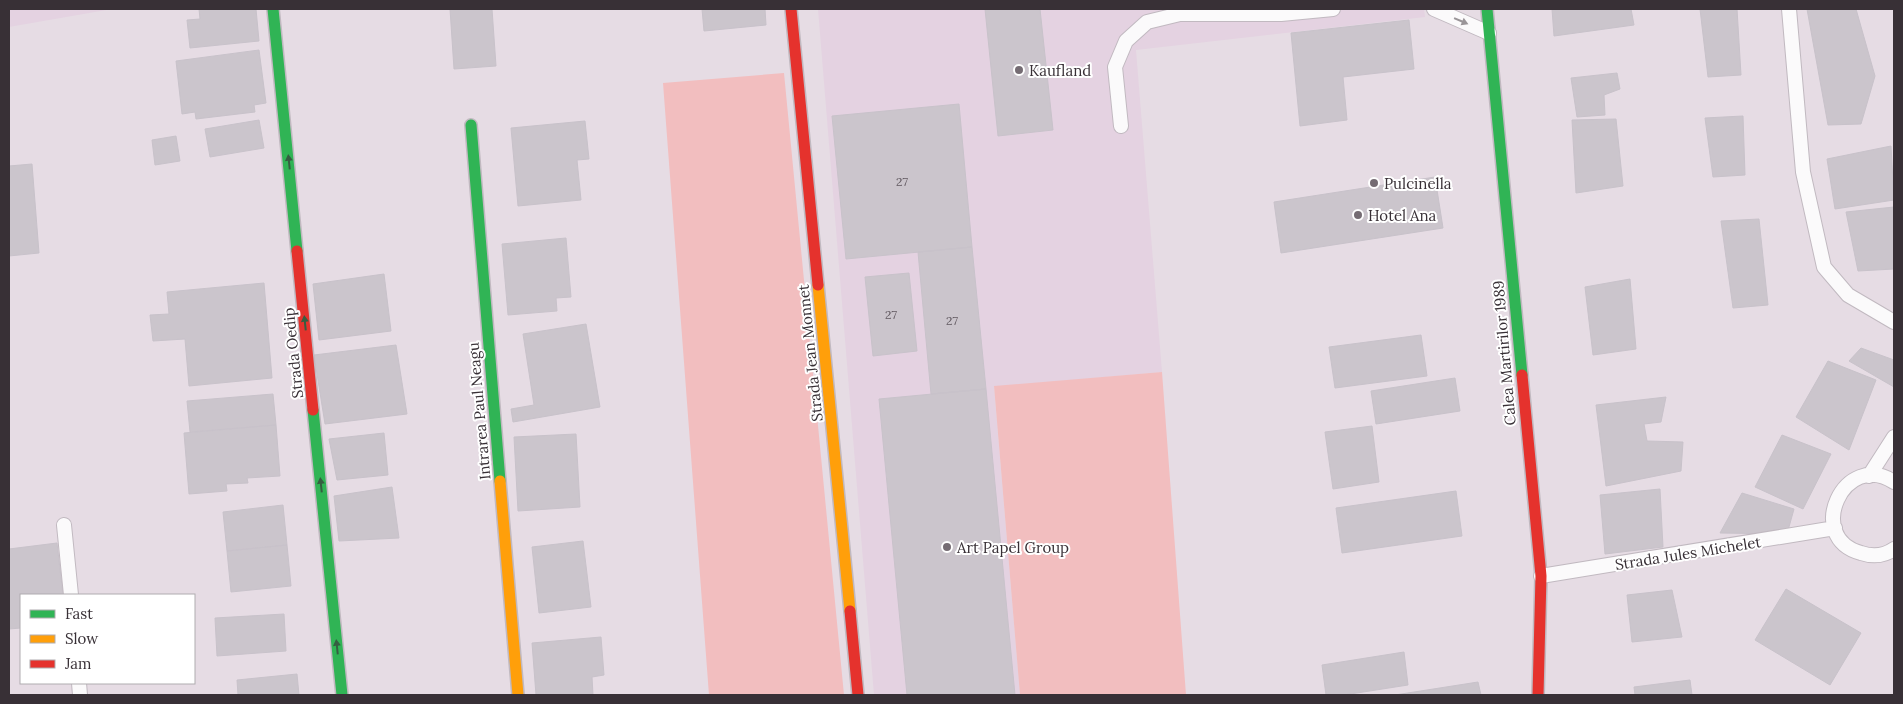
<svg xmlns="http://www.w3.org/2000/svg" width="1903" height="704" font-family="Lora,serif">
  <rect width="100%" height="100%" fill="#e6dce4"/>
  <path fill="#e4d2e1" d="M9 9H112L9 27Z
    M818 9H1424L1425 17 1136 50 1162 372 994 387 1020 695H874Z"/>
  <path fill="#f2bebf" d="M784 73 844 695H709L663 83Z
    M1162 372 1186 695H1020L994 386Z"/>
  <path fill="#cbc5cc" stroke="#c8c2ca" d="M199 9H256L259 41 190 48 187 20 200 19Z
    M450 9H492L496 66 454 69Z
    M702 9H765L766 25 704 31Z
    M985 9H1040L1053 130 998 136Z
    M1552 9H1631L1634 25 1554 36Z
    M1700 9H1737L1741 75 1708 77Z
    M1807 9H1856L1875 76 1861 124 1828 125Z
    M1409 20 1414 69 1343 77 1347 120 1300 126 1291 33Z
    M259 50 266 103 254 105 255 112 196 119 195 112 182 114 176 61Z
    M1617 73 1620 89 1604 95 1605 115 1577 117 1571 78Z
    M959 104 972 247 846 259 832 116Z
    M1743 116 1745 175 1713 177 1705 118Z
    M1616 119 1623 186 1576 193 1572 120Z
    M259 120 264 148 210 157 205 129Z
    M585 121 589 159 577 160 581 200 518 206 511 128Z
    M176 136 180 161 155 165 152 140Z
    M1891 146 1894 200 1835 209 1827 159Z
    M32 164 39 253 9 256V166Z
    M1435 177 1443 228 1281 253 1274 202Z
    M1894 207V269L1858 271 1846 212Z
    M1759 219 1768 305 1733 308 1721 221Z
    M566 238 571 297 556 298 557 311 508 315 502 244Z
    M972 247 986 389 931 394 918 252Z
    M909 273 917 351 873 356 865 277Z
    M384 274 391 331 319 340 313 284Z
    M1630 279 1636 349 1593 355 1585 287Z
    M264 283 272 378 189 386 185 339 153 341 150 315 169 314 167 292Z
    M586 324 600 407 513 422 511 409 534 405 523 334Z
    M1421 335 1427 376 1335 388 1329 347Z
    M396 345 407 414 325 424 314 355Z
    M1861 348 1894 360V387L1849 361Z
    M1828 361 1876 380 1849 450 1796 417Z
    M1455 378 1460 411 1376 424 1371 391Z
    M986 389 1015 695H907L879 399Z
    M273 394 276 425 190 432 187 401Z
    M1666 397 1661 422 1644 424 1647 441 1683 442 1681 471 1606 486 1596 405Z
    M276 425 280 476 247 478 248 483 226 484 227 491 189 494 184 433Z
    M1372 426 1379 482 1333 489 1325 432Z
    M384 433 388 475 337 480 329 439Z
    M576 434 580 507 518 511 514 437Z
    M1782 435 1831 454 1803 509 1755 487Z
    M392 487 399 538 339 541 334 496Z
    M1660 489 1663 547 1605 554 1600 495Z
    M1456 491 1462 536 1342 553 1336 508Z
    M1742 493 1794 509 1787 534 1720 533Z
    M283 505 287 545 227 551 223 512Z
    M583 541 591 607 539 613 532 547Z
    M57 543 63 595H21V628L9 629V549Z
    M287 545 291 586 231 592 227 551Z
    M1786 589 1861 633 1830 685 1755 640Z
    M1672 590 1682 637 1632 642 1627 595Z
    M284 614 286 651 217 656 215 618Z
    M601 637 604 675 592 677 593 695H536L532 643Z
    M1404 652 1408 685 1344 695H1326L1322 665Z
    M297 674 299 695H238L237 680Z
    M1690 680 1692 695H1635L1634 687Z
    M1478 682 1481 695H1395Z"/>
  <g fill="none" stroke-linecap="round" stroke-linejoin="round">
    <defs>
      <path id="lane" d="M1434 9 1489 33
        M1789 9 1803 172 1824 267 1848 295 1894 322
        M1121 126 1115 67 1126 41 1147 22 1180 14H1281L1333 9
        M1869 476 1894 437
        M1894 482C1844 449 1804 538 1861 553 1873 557 1884 556 1894 549
        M64 525 71 595
        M1541 576 1835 528
        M79 683 80 695"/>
      <path id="fast" d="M273 9 297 251
        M1487 9 1522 375
        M471 125 500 481
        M313 410 342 695"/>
      <path id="slow" d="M818 285 850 611
        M500 481 518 695"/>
      <path id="jam" d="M791 9 818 285
        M297 251 313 410
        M1522 375 1541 576 1538 695
        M850 611 858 695"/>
    </defs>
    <use href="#lane" stroke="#c1b9c0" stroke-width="16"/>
    <use href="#fast" stroke="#c1b9c0" stroke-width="14"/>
    <use href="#slow" stroke="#c1b9c0" stroke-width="14"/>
    <use href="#jam" stroke="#c1b9c0" stroke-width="14"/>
    <use href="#lane" stroke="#fbfafb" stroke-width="14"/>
    <use href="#fast" stroke="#30b455" stroke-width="11"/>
    <use href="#slow" stroke="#ff9f0a" stroke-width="11"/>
    <use href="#jam" stroke="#e5322d" stroke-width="11"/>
  </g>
  <defs><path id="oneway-solid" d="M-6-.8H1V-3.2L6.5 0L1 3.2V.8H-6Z" transform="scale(1.25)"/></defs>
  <use fill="#9a9598" href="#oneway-solid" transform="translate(1461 21) rotate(23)"/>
  <g fill="#355e41">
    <use href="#oneway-solid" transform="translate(289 162) rotate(-96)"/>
    <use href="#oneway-solid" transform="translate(305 323) rotate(-96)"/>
    <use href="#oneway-solid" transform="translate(321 485) rotate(-96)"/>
    <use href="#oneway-solid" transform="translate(337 647) rotate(-96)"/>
  </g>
  <g fill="#756c73" stroke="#fff" stroke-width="2">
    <circle cx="1019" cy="70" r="5"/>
    <circle cx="1374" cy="183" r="5"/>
    <circle cx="1358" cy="215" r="5"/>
    <circle cx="947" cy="547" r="5"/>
  </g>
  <g text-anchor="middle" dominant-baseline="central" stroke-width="4" stroke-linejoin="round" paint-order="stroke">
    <g font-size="12" fill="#60585f">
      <text x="902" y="181">27</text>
      <text x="891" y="314">27</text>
      <text x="952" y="320">27</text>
    </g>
    <g font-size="15" fill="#383036" stroke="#fff" text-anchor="start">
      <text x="1029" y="70">Kaufland</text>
      <text x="1384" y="183">Pulcinella</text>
      <text x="1368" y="215">Hotel Ana</text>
      <text x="957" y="547">Art Papel Group</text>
    </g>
    <g font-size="15" fill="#383036" stroke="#fff">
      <text transform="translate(293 353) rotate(-96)">Strada Oedip</text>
      <text transform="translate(810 353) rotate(-96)">Strada Jean Monnet</text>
      <text transform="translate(1504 353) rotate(-95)">Calea Martirilor 1989</text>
      <text transform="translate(479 411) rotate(-95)">Intrarea Paul Neagu</text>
      <text transform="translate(1688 553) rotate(-9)">Strada Jules Michelet</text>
    </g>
  </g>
  <rect width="1903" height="704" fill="none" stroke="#383036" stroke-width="20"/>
  <rect x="20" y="594" width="175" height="90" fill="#ffffff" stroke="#afacaf"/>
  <rect x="30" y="610" width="25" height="8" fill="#30b455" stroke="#afacaf"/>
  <text x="65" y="619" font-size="15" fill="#383036">Fast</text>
  <rect x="30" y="635" width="25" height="8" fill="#ff9f0a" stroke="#afacaf"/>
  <text x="65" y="644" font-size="15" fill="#383036">Slow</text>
  <rect x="30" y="660" width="25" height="8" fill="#e5322d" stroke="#afacaf"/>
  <text x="65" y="669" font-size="15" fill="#383036">Jam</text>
</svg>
